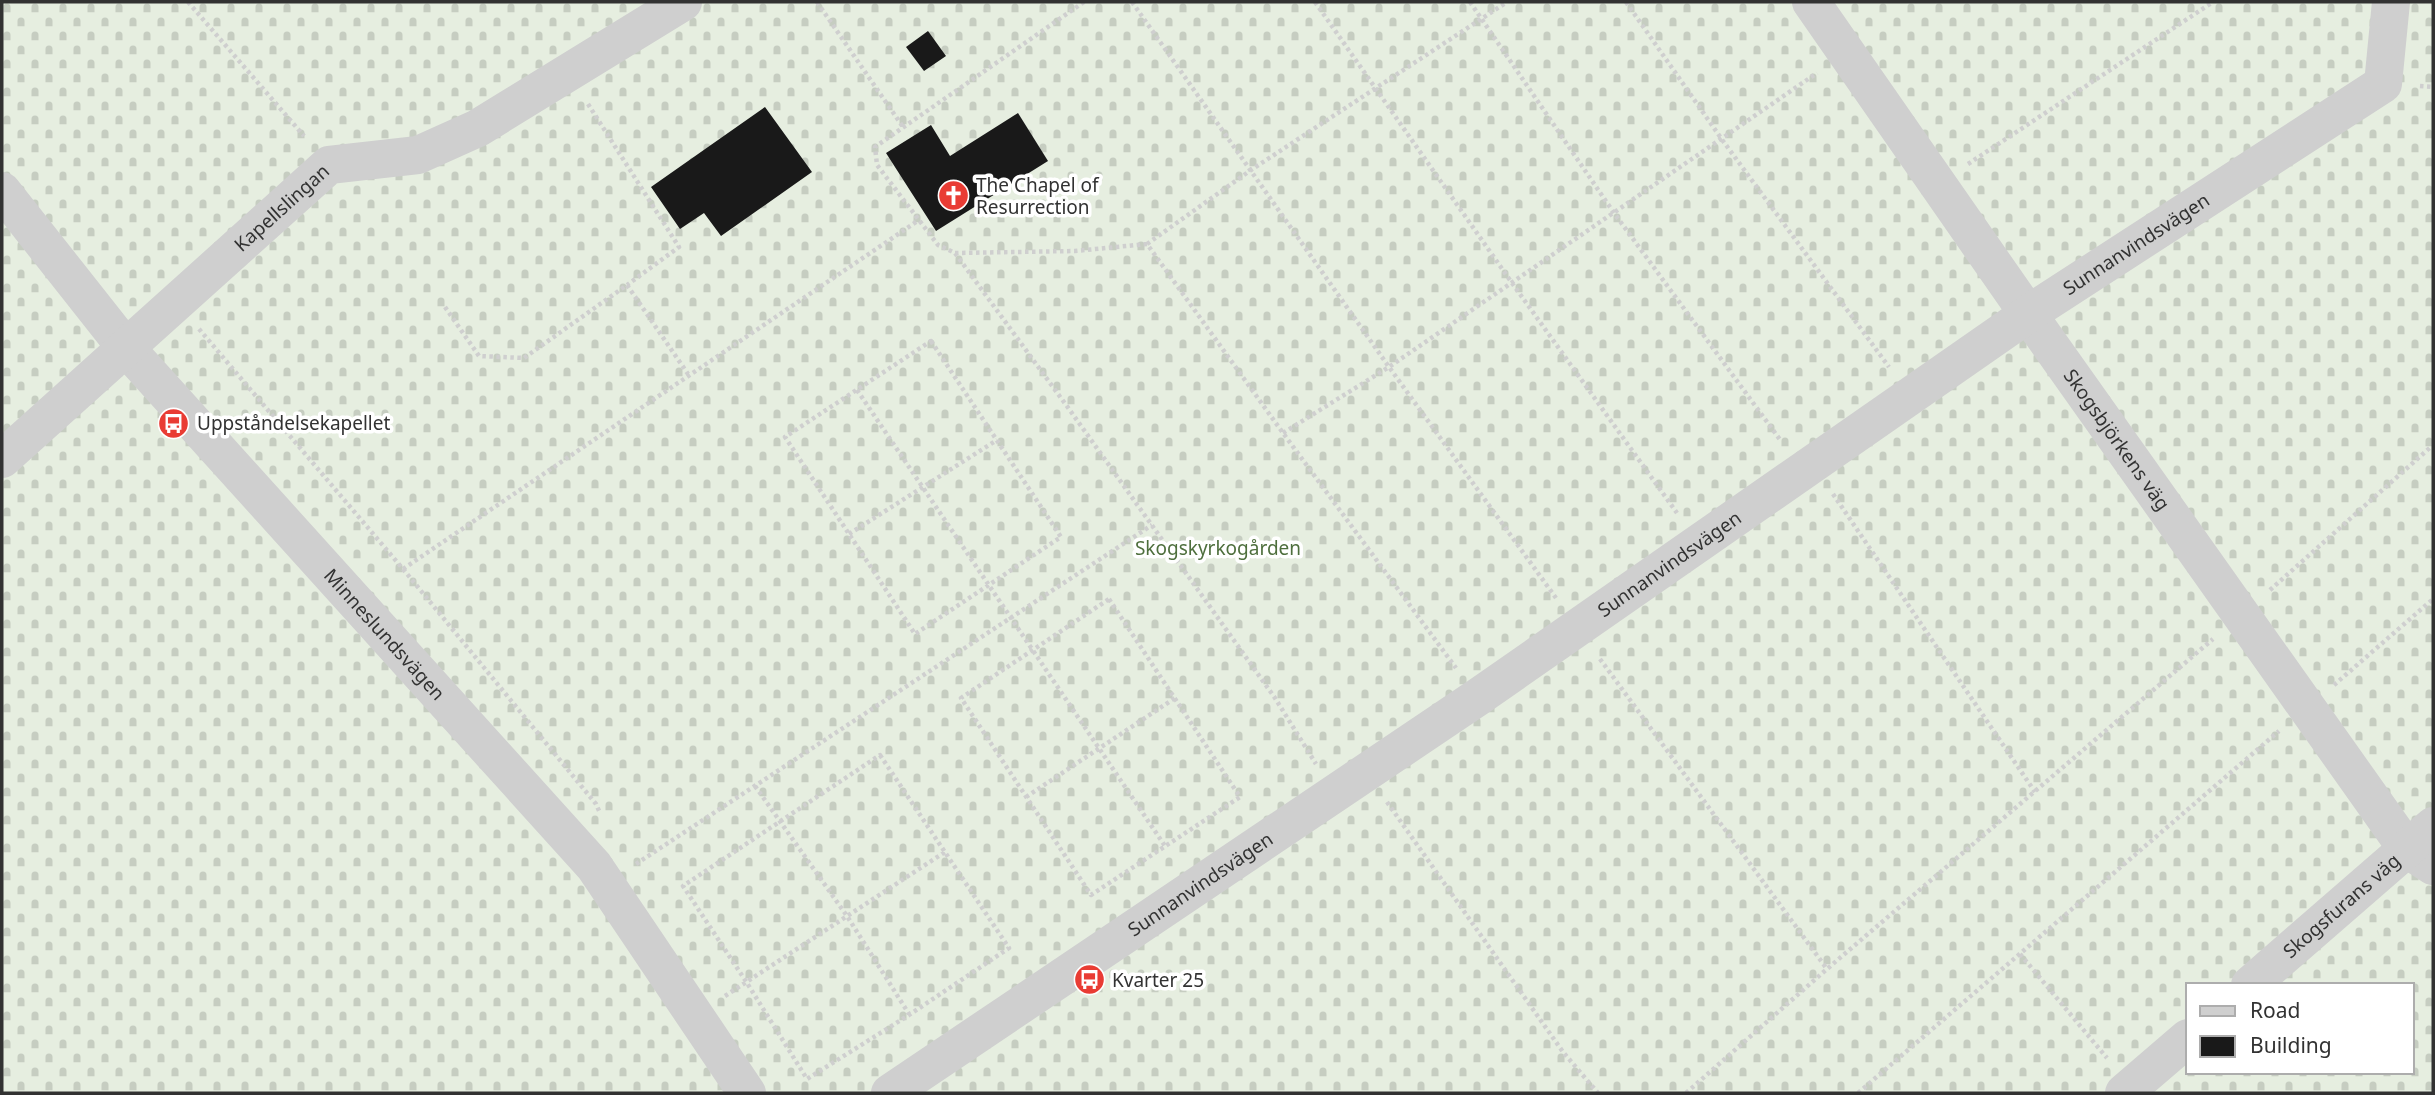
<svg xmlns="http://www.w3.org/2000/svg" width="2435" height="1095" font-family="'Noto Sans',sans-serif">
  <defs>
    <pattern id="cemetery-stones" width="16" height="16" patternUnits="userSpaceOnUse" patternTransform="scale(1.75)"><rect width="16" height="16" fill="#e6eee0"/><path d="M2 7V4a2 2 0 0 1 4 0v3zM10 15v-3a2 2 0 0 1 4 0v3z" fill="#c6cdc1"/></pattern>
  </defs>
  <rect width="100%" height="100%" fill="#fff"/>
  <path fill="url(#cemetery-stones)" fill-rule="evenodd" d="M2 2H2433V1093H2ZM2188 985H2412V1072H2188Z"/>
  <path fill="#191919" d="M928 31 946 56 924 71 906 47Z
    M765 107 812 172 721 236 704 213 680 229 651 187Z
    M1018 113 1048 161 936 231 886 153 931 125 950 156Z"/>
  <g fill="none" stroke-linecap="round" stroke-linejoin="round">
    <path stroke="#cfcfcf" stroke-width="4.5" stroke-dasharray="3.5 3.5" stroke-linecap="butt" d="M188 2 304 136
      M817 2 903 127
      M1084 2 875 147 877 165 938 245 955 253 1069 409 1275 698 1316 764
      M1132 2 1389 367 1556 598
      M1315 2 1512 283 1677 513
      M1470 2 1614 213 1781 441
      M1626 2 1723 141 1889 367
      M2420 86 2433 87
      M588 104 679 247 627 285
      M1968 164 2213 2
      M1147 244 1251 170 1507 2
      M955 253 1075 251 1147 244 1283 433 1456 668
      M445 307 479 356 524 358 627 285 688 374
      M199 329 403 569 596 804 600 813
      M931 341 1061 537 915 634 785 437Z
      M857 390 1165 846
      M1283 433 1389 367 1817 73
      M1833 494 2035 792
      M849 534 997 440
      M403 569 919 220
      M2270 590 2433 445
      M1109 599 1240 797 1091 895 961 698Z
      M1600 659 1827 969
      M2334 685 2433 599
      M880 755 1009 948 909 1015 807 1079 747 983 683 886Z
      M755 786 847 916 909 1014
      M1026 797 1175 698
      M1387 802 1563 1052 1598 1093
      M636 864 1152 525
      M2020 954 2107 1058
      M725 996 945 852
      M1686 1093 1827 969 2213 639
      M1858 1093 2279 731"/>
    <g stroke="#cfcfcf" stroke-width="38">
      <path id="s1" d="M1811 2 2028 314 2407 849 2433 866"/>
      <path id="s2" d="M2 191 126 348 594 866 747 1093"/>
      <path id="s3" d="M2 459 329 165 418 155 478 128 683 2"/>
      <path id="s4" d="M2250 985 2433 826"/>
      <path id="s5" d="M890 1093 1478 697 2028 314 2383 84 2391 2"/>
      <path d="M2124 1093 2188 1038"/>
    </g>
  </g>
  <defs>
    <symbol id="church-disc" viewBox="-11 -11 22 22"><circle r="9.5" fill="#e93c34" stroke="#fff"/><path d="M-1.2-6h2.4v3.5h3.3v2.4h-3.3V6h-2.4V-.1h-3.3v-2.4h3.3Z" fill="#fff"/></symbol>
    <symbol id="bus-disc" viewBox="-11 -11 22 22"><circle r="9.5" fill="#e93c34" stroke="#fff"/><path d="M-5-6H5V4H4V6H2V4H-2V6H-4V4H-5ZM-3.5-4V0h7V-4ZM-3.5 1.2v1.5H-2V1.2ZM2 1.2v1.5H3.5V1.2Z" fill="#fff"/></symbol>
  </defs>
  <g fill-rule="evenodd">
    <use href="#church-disc" x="936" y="178" width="35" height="35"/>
    <use href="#bus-disc" x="156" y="406" width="35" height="35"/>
    <use href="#bus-disc" x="1072" y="962" width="35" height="35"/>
  </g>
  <g text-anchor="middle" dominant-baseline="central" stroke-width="7" stroke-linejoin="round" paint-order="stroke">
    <g font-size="19" fill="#323232" stroke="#fff" text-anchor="start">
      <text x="976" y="185">The Chapel of<tspan x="976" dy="22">Resurrection</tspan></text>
      <text x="197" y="423">Uppståndelsekapellet</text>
      <text x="1112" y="980">Kvarter 25</text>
    </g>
    <g font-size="19" fill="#323232" stroke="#fff">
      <text stroke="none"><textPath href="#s3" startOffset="376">Kapellslingan</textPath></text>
      <text stroke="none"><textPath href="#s5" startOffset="1508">Sunnanvindsvägen</textPath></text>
      <text stroke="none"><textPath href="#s1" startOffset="534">Skogsbjörkens väg</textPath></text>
      <text stroke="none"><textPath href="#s5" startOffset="942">Sunnanvindsvägen</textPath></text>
      <text stroke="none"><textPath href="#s2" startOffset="586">Minneslundsvägen</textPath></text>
      <text stroke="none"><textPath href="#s5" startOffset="374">Sunnanvindsvägen</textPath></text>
      <text stroke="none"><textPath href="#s4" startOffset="121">Skogsfurans väg</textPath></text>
    </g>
    <g font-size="19" fill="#4e6f3d" stroke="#fff">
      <text x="1218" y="548">Skogskyrkogården</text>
    </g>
  </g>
  <rect width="2435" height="1095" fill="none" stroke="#323232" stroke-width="7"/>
  <rect x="2186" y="983" width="228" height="91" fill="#ffffff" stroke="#adadad" stroke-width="2"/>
  <rect x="2200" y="1006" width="35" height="10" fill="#cfcfcf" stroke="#adadad" stroke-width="2"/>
  <text x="2250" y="1018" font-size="21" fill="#323232">Road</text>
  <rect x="2200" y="1036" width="35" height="21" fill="#191919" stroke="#adadad" stroke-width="2"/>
  <text x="2250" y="1053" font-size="21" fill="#323232">Building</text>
</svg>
